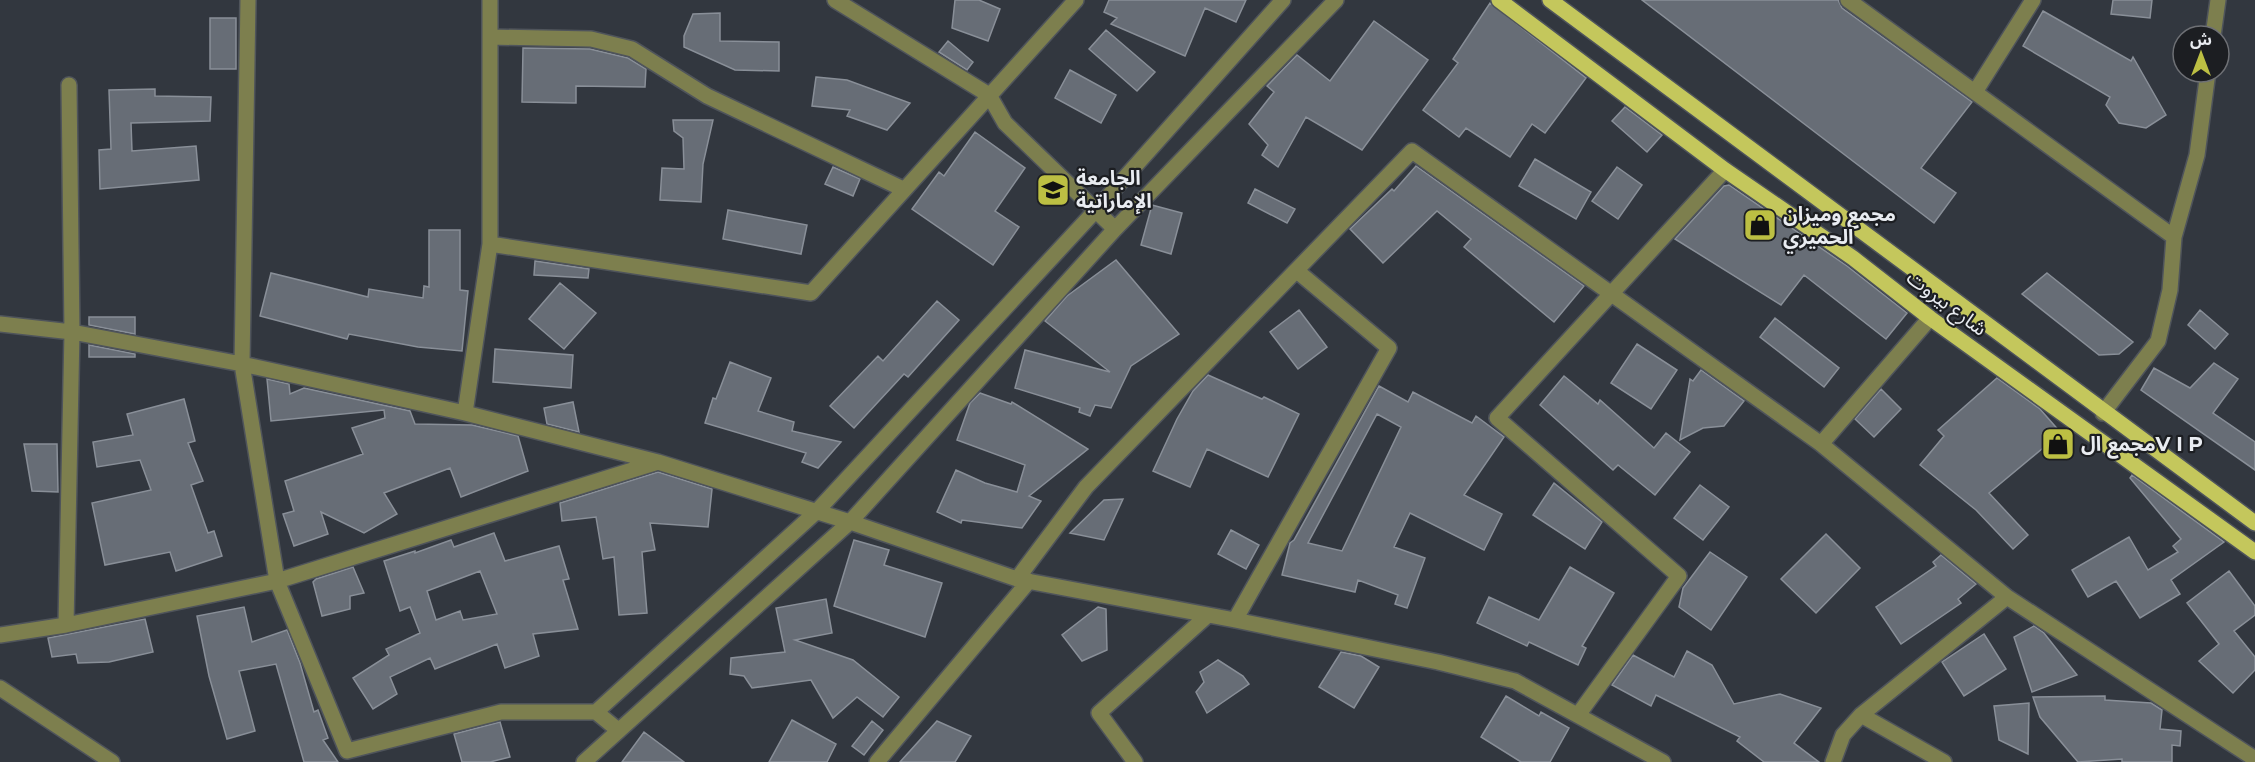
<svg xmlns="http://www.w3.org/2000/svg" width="2255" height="762" font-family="Montserrat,'Noto Sans Arabic',sans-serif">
  <rect width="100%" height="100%" fill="#32373f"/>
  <path fill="#676d76" stroke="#898f98" stroke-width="1.5" fill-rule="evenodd" d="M955 0H979L1000 9 988 41 952 28Z
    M1109 0H1246L1236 22 1205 8 1185 56 1111 24 1117 18 1104 12Z
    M1642 0H1838L1842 8 1972 102 1921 168 1956 193 1934 223Z
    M2113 0H2152L2150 18 2111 14Z
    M1490 3 1586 78 1545 133 1532 124 1510 157 1466 128 1459 137 1423 110 1458 63 1453 59Z
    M2043 11 2131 61 2133 57 2166 115 2146 128 2119 123 2106 105 2110 97 2023 46Z
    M720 13V41L779 42V71L735 70 684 47V36L693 14Z
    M210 18H236V69H210Z
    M1374 21 1428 60 1362 150 1306 117 1278 167 1262 155 1268 145 1249 124 1274 92 1267 86 1297 55 1330 81Z
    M1106 30 1155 72 1137 91 1089 49Z
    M948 41 973 62 967 70 939 52Z
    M523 48 590 49 628 58 646 69 645 87 576 86V103L522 102Z
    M1070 70 1116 95 1101 123 1055 98Z
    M816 77 847 80 910 103 887 130 847 116 850 110 812 106Z
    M155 89V96L211 97 210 121 131 123 132 151 196 146 199 180 100 189 99 150 111 149 109 90Z
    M1625 107 1662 135 1647 152 1612 121Z
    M673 120H713L703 164 701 202 660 200 662 168 684 169 683 138 674 131Z
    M975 132 1025 168 995 211 1019 227 993 265 912 209 939 172 944 176Z
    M1535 159 1591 192 1576 219 1519 186Z
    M1416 166 1584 286 1554 322 1464 247 1471 239 1437 211 1383 263 1350 229 1392 189 1394 191Z
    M833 167 860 179 853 196 825 184Z
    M1617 167 1642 185 1618 219 1592 201Z
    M1729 185 1847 266 1907 313 1886 339 1804 275 1781 305 1675 239 1724 186Z
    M1255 189 1295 209 1287 223 1248 203Z
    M1152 205 1182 213 1171 254 1141 245Z
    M728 210 807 225 801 254 723 239Z
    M429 230H460V290L468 291 462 351 418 347 349 334 347 339 260 316 271 273 368 297 369 289 423 298 424 286 429 287Z
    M1116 260 1179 334 1131 366 1111 408 1095 405 1090 416 1079 412 1080 408 1015 388 1025 350 1110 372 1045 321 1067 296Z
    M535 261 589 269 588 278 534 275Z
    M2047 273 2133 342 2119 354 2099 355 2022 294Z
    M560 283 596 313 564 349 529 319Z
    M937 301 959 320 908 377 904 374 854 428 830 406 878 356 883 361Z
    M1299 310 1327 347 1298 369 1270 332Z
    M2200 310 2228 334 2215 349 2188 325Z
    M89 317H135V334L89 325Z
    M1775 318 1839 368 1824 387 1760 337Z
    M1637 344 1677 370 1651 409 1611 383Z
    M89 345 135 354V357H89Z
    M495 349 573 355 571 388 493 382Z
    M730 362 771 378 758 411 794 422 792 431 841 442 818 468 802 462 806 453 705 423 713 398 716 399Z
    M2214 363 2238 379 2213 413 2255 442V470L2141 390 2154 368 2190 388Z
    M1701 370 1744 401 1724 426 1703 428 1680 440 1690 379 1693 381Z
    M1208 375 1262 399 1264 397 1299 414 1268 477 1207 449 1190 487 1153 471 1177 419 1193 391Z
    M1564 376 1598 404 1600 400 1654 448 1666 433 1690 452 1655 495 1618 465 1613 470 1540 405Z
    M1997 378 2040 409 2061 433 1989 493 2028 535 2013 549 1976 510 1920 465 1944 436 1938 430Z
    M267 379 289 384 290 394 304 388 410 411 415 424 472 425 518 436 528 471 461 497 450 468 384 493 397 514 364 533 321 512 328 534 294 546 283 514 294 511 285 481 363 454 352 428 385 418 384 410 271 421Z
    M1379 386 1408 402 1413 392 1472 423 1476 416 1504 437 1464 495 1502 514 1484 550 1410 513 1394 547 1425 558 1407 608 1395 604 1398 595 1358 580 1355 592 1282 575 1290 543 1294 540ZM1377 414 1401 427 1342 551 1308 543Z
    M1881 389 1901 409 1874 437 1855 419Z
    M980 393 1011 404 1012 402 1088 449 1029 496 1041 501 1022 528 962 520 961 523 937 512 956 470 985 483 1017 492 1025 465 957 440 970 403Z
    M184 399 195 441 188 443 203 481 191 485 208 533 214 531 222 556 176 571 170 552 105 565 92 503 151 490 140 460 97 467 93 442 133 435 127 414Z
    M573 402 579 432 547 424 544 408Z
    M24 444H57L58 492 32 491Z
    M658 472 712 489 708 527 650 523 655 550 642 552 647 613 619 615 614 557 603 559 596 517 562 521 560 503Z
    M2132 475 2224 542 2171 580 2180 594 2140 618 2116 581 2088 597 2072 570 2129 537 2148 570 2178 552 2173 546 2181 539 2130 478Z
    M1554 483 1602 522 1585 549 1533 515Z
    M1700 485 1729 507 1703 540 1674 518Z
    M1123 499 1104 540 1070 533 1104 500Z
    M1231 530 1259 545 1246 569 1218 554Z
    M494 533 505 561 559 546 569 579 563 580 578 629 533 634 539 656 505 668 497 644 435 669 430 658 390 677 397 694 373 709 353 678 389 655 386 649 420 633 410 607 400 611 384 561 415 551V553L451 540 454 547ZM480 571 497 614 463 620 460 611 436 620 427 591Z
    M1826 534 1860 568 1816 613 1781 579Z
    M854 540 889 550 884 565 942 583 925 637 834 606Z
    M1710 552 1747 577 1711 630 1679 607 1683 588Z
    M1941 555 1976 584 1958 599 1961 603 1901 644 1876 607 1936 566 1933 562Z
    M353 567 364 593 350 596V609L322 616 313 582 316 579Z
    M1570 567 1614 593 1582 646 1586 648 1578 665 1529 642 1527 646 1477 623 1489 597 1539 620Z
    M2229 571 2255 606V615L2234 631 2255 657V670L2233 693 2199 661 2219 644 2187 603Z
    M826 599 832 633 795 640 853 660 899 697 883 717 857 697 833 718 811 680 752 688 744 676 730 674 731 658 785 652 776 608Z
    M244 607 252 642 287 630 300 663 314 712 318 710 328 738 323 740 338 762H304L276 664 239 671 255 731 227 739 209 676 197 616Z
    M1098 607 1106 609 1107 650 1082 661 1062 635Z
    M145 619 153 652 109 662 78 663 76 654 52 657 48 638Z
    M2034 626 2044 633 2077 675 2032 692 2014 637Z
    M1984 634 2006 669 1964 696 1942 662Z
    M1687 651 1712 665 1734 704 1780 694 1821 708 1794 743 1819 762H1764L1737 741 1740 737 1656 695 1651 706 1612 685 1633 655 1674 677Z
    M1341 652 1361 656 1379 667 1354 708 1319 687Z
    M1218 660 1243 676 1249 684 1207 713 1196 692 1204 682 1200 672Z
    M1506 696 1539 716 1541 712 1569 728 1550 762H1521L1481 737Z
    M2105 696V700L2151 703 2162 710 2160 729 2181 731 2180 746 2172 745V762H2122V759L2078 762 2040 717 2033 697Z
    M2029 703 2028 754 1999 740 1994 706Z
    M792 720 836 744 827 762H769Z
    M872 721 883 730 864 755 852 746Z
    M937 721 971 736 955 762H900Z
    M500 722 510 757 490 762H462L454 734Z
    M644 732 684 762H622Z"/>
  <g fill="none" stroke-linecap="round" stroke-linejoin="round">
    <defs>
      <path id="minor" d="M835 0 989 95 1005 123 1115 229
        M1848 0 2174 237
        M2213 36 2218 0
        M490 37 591 39 632 49 707 96 903 189
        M1975 92 2033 0
        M490 244 811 293 1076 0
        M0 324 72 332 242 364 465 413 658 462 850 522 1017 579 1235 620 1438 662 1515 681 1663 762
        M465 413 490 244V0
        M2103 413 2158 341 2170 290 2174 237 2197 155 2208 72
        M1821 444 1930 318
        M1017 579 1086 487 1412 151 1821 444 2007 597 2255 759
        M1235 620 1389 348 1297 271
        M66 625 72 332 69 85
        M0 635 66 625 277 581 242 364 248 0
        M0 688 112 762
        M596 712 816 512 1096 210 1283 0
        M1578 715 1679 576 1497 418 1725 170
        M1861 715 1944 762
        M618 730 596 712H501L347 751 277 581 658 462
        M584 762 850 522 1115 229 1336 0
        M877 762 1029 581
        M1135 762 1099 713 1208 615
        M1833 762 1843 735 1861 715 2007 597"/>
      <path id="major" d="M1499 0 1725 170 1853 258 1930 318 2255 552
        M1550 0 2255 523"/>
    </defs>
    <use href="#minor" stroke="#4f545b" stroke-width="18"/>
    <use href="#major" stroke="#4f545b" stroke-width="18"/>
    <use href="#minor" stroke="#7d7f4e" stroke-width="15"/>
    <use href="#major" stroke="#c4c75c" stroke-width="15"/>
  </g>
  <defs>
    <symbol id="university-square" viewBox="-11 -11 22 22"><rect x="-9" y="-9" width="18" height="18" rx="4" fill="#bcbf43" stroke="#1c1e22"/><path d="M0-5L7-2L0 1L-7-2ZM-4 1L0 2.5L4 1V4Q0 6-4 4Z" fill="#111"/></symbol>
    <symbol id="shop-square" viewBox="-11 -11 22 22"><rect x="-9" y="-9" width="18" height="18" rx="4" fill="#bcbf43" stroke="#1c1e22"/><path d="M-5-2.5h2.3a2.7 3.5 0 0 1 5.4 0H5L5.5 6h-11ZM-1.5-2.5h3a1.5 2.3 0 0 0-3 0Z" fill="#111"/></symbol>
  </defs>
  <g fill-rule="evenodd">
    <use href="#university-square" x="1034" y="171" width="38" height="38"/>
    <use href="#shop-square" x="1741" y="206" width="38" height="38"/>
    <use href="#shop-square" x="2039" y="425" width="38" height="38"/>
  </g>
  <g text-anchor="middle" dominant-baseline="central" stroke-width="4.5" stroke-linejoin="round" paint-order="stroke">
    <g font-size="20" font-weight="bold" fill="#e9ecf1" stroke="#1c1e22" text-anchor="start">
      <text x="1076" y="178">الجامعة<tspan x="1076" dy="23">الإماراتية</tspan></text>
      <text x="1783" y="214">مجمع وميزان<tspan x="1783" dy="23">الحميري</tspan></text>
      <text x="2081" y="444">مجمع الV I P</text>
    </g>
    <g font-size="20" fill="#e9ecf1" stroke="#1c1e22">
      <text transform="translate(1947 303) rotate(37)">شارع بيروت</text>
    </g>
  </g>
  <g transform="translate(2201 54)"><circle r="28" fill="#1c1e22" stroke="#6e7075" stroke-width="1.5"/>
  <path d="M0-4.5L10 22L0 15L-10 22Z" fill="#bcbf43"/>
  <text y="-9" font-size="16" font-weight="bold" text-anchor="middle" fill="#e9ecf1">ش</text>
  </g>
</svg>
